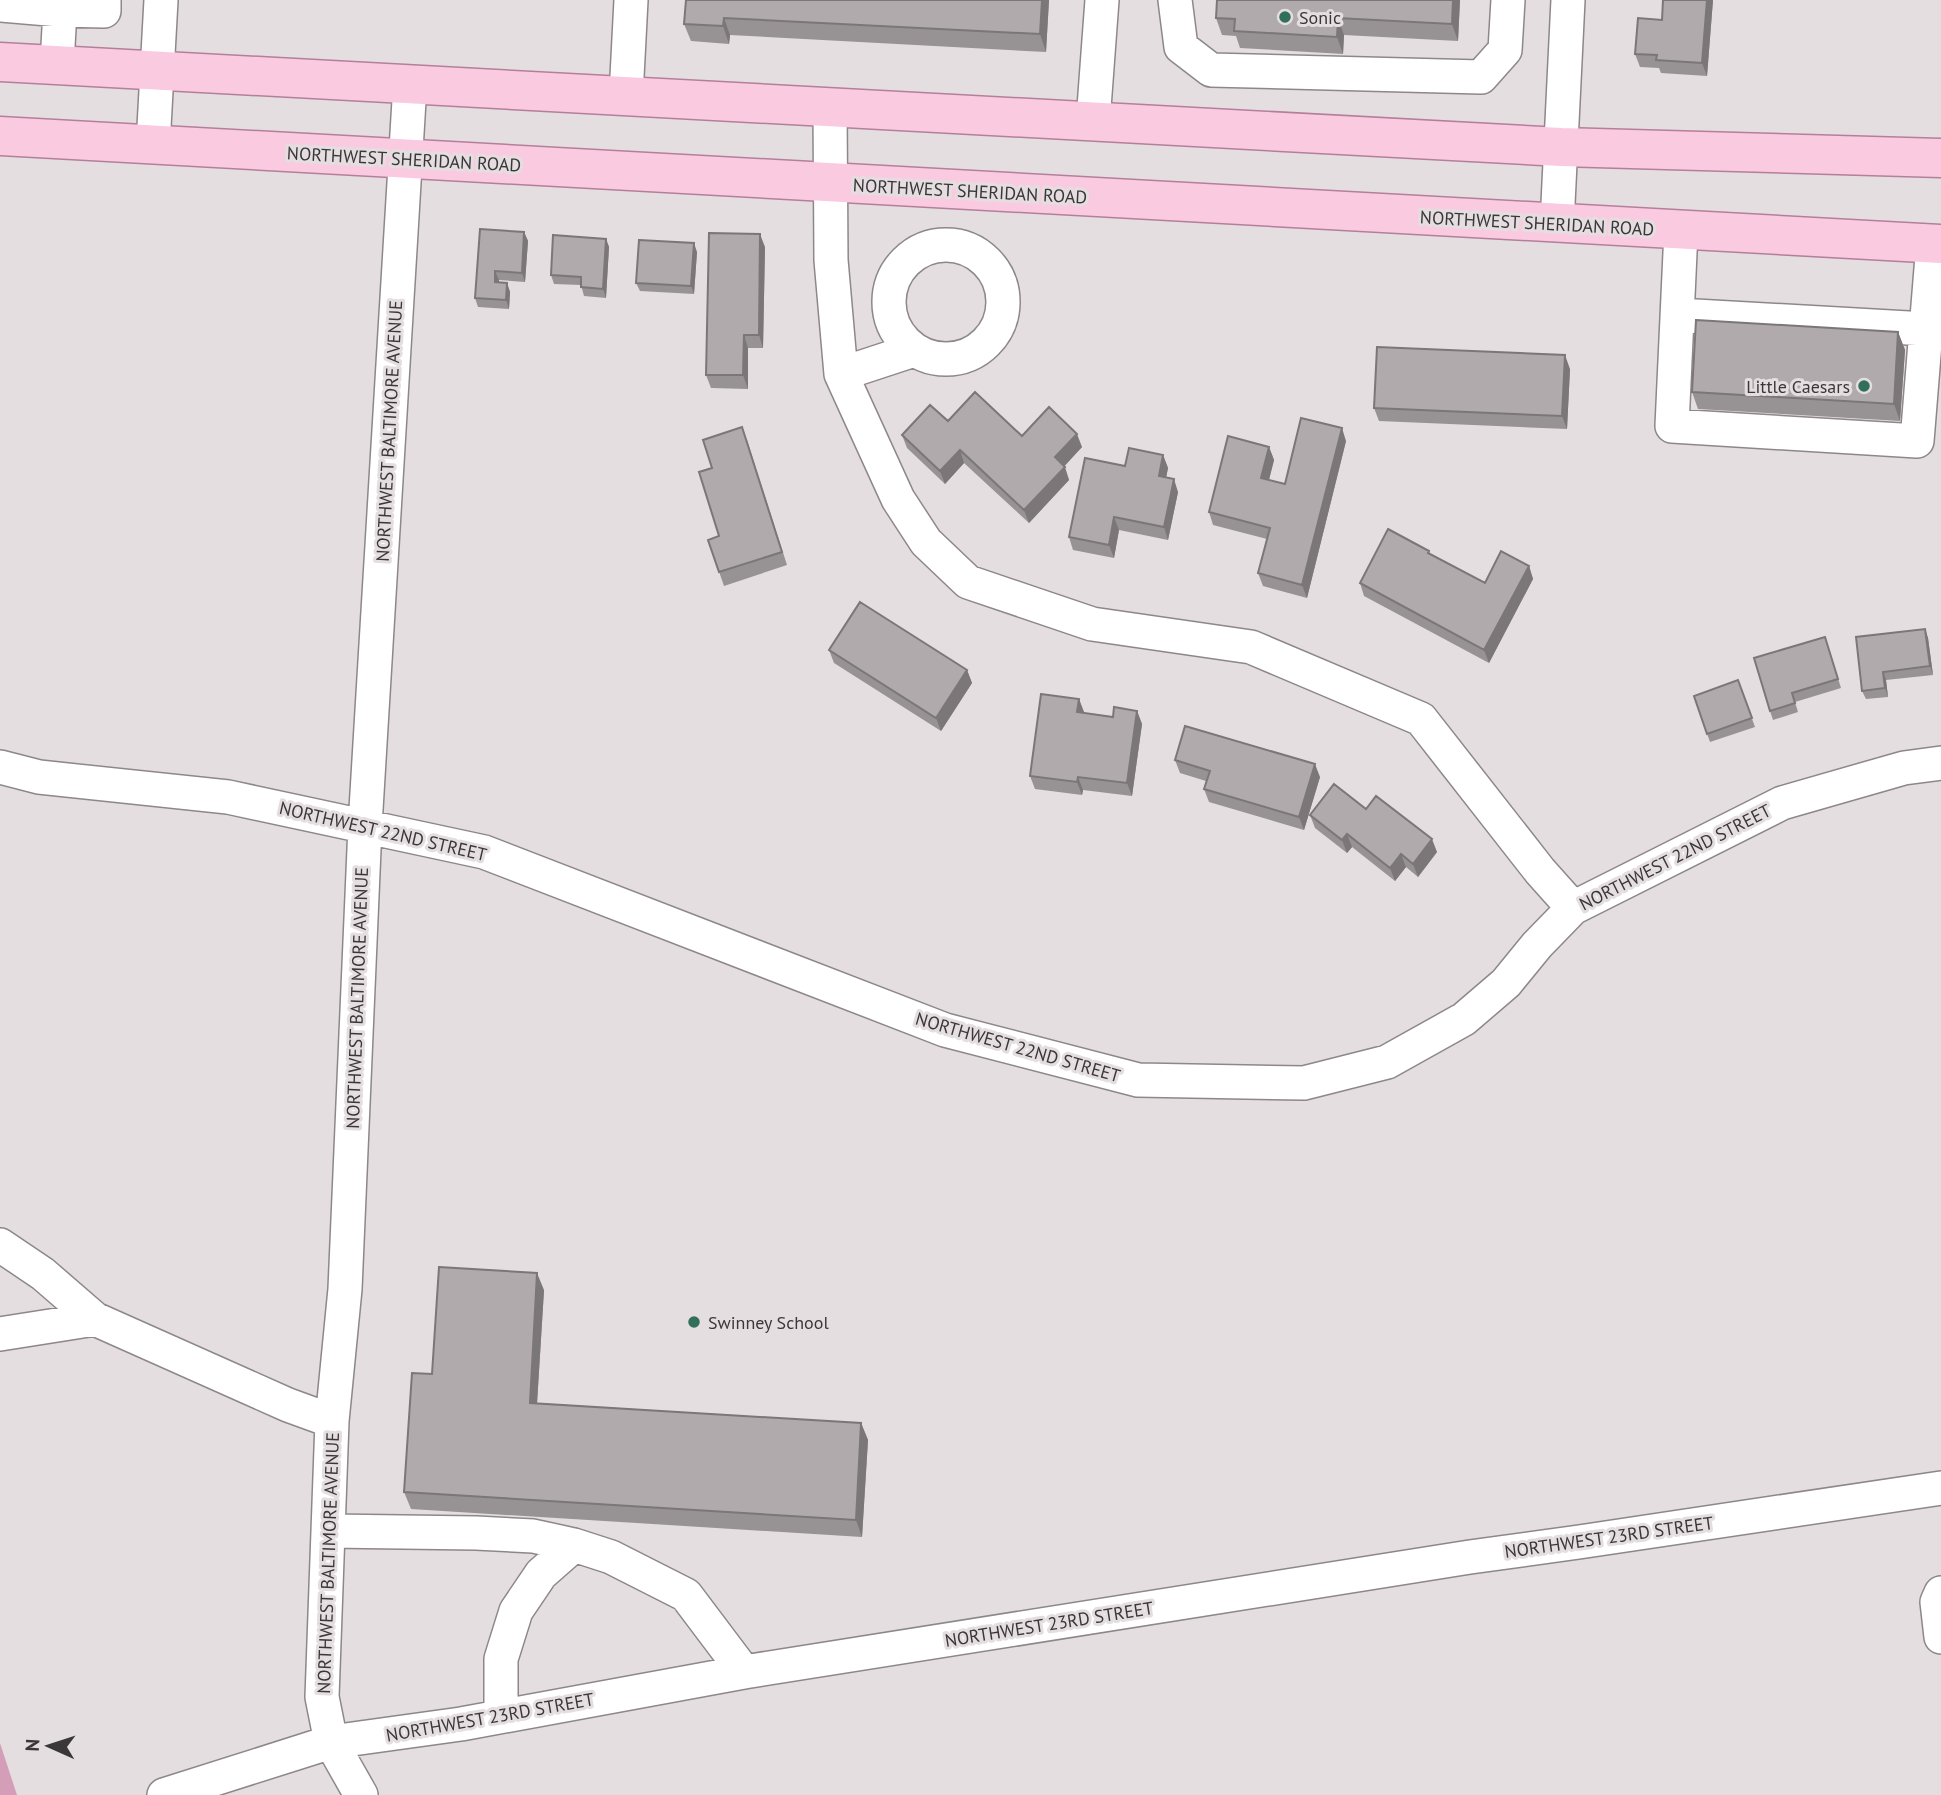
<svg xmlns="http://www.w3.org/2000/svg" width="1941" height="1795" font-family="'PT Sans',sans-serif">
  <rect width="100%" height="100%" fill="#e5dee1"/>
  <path fill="#d59eb8" d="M0 1743 17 1795H0Z"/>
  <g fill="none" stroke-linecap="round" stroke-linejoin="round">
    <defs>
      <path id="minor" d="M1175 0 1181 47 1211 70 1481 77 1505 50 1508 0
        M0 5 60 10 57 64
        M60 10 104 11V0
        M626 96 631 0
        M830 107 831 260 841 374 898 499 926 542 968 582 1092 624 1251 647 1421 719 1540 871 1573 908
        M1093 121 1102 0
        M153 145 161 0
        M1557 224 1568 0
        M1681 231 1672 426 1917 441 1933 244
        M889 302a57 57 0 1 1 114 0a57 57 0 1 1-114 0Z
        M1678 315 1926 329
        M841 374 914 350
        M0 767 39 777 228 797 484 852 945 1030 1138 1080 1304 1083 1387 1062 1464 1019 1506 983 1537 945 1573 908 1782 803 1904 768 1941 763
        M0 1245 43 1274 95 1319 0 1334
        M95 1319 288 1405 332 1421
        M329 1531 476 1533 533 1536 574 1545
        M1941 1593 1937 1602 1941 1637
        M501 1716V1659L516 1611 541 1574 574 1545 611 1557 686 1595 744 1672
        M164 1795 331 1742 461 1724 744 1672 1470 1557 1579 1542 1941 1488
        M361 1795 331 1742 322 1697 332 1421 345 1289 365 826 410 84"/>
      <path id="major" d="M0 62 1561 147 1941 158
        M0 136 1941 244"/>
    </defs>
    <use href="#minor" stroke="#8d878a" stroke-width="36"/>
    <use href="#major" stroke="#b47f99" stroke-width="41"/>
    <use href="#minor" stroke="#fff" stroke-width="33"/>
    <use href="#major" stroke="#facae1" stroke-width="38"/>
  </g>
  <path fill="#979294" d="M686 0H1049L1046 52 730 35 729 44 691 41 684 24Z
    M1460 0 1458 41 1344 35 1343 54 1240 48 1236 36 1222 35 1216 18Z
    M1713 0 1707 76 1661 73 1659 68 1640 67 1635 54 1662 20Z
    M524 232 528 241 525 282 499 280 498 282 507 283 510 292 509 309 478 307 475 298Z
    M606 239 609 247 606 298 584 296 581 285 554 284 551 275Z
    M765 247 763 348H748V389L711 388 706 375Z
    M697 252 694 294 640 291 636 283Z
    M1898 332 1905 350 1900 421 1698 409 1692 392Z
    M1570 369 1567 429 1379 421 1374 408Z
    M948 421 1022 436 1082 447 1064 466 1069 480 1029 523 964 463 945 484 907 448 902 435Z
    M747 440 787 565 724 586 708 540 719 536 712 468Z
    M1346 441 1307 598 1263 586 1258 573 1267 539 1213 525 1209 512 1269 447 1274 460 1269 480 1285 484Z
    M1163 455 1168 468 1166 477 1178 492 1168 540 1119 530 1114 558 1073 550 1069 537 1125 466Z
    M1429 551 1430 554 1485 583 1529 566 1533 579 1489 663 1364 596 1360 583Z
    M1925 629 1928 638 1933 675 1886 680 1888 697 1866 699 1862 691Z
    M1828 646 1841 688 1795 702 1798 712 1773 720 1770 711Z
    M829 650 967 670 972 683 941 731 834 663Z
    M1738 680 1755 727 1710 742 1694 696Z
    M1079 699 1084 713 1113 717 1137 711 1142 724 1132 796 1083 790 1082 795 1035 789 1030 776Z
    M1175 760 1320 777 1304 830 1209 802 1204 789 1206 781 1180 773Z
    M1366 809 1437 852 1418 877 1406 867 1395 881 1352 847 1347 853 1315 828 1310 815Z
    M544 1290 537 1403 861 1423 868 1440 862 1537 411 1509 404 1492 432 1374Z"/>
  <path fill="#7b7778" d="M1042 0H1049L1046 52 1040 34Z
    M1453 0H1460L1458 41 1452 24Z
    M1707 0H1713L1707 76 1702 63Z
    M724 18 730 35 729 44 723 26Z
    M1338 18 1344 35 1343 54 1337 37Z
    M524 232 528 241 525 282 522 273Z
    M760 234 765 247 763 348 759 335Z
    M606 239 609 247 606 298 603 289Z
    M694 243 697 252 694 294 691 286Z
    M495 271 499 280 498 291 495 282Z
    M507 283 510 292 509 309 506 300Z
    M1898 332 1905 350 1900 421 1894 404Z
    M744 335 748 348V389L743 375Z
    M1565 355 1570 369 1567 429 1562 416Z
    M1342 428 1346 441 1307 598 1302 585Z
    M1077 434 1082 447 1060 471 1055 457Z
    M1269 447 1274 460 1266 491 1261 478Z
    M960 450 964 463 945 484 940 471Z
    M1163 455 1168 468 1164 489 1159 476Z
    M1065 467 1069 480 1029 523 1024 510Z
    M1174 479 1178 492 1168 540 1164 527Z
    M1114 517 1119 530 1114 558 1109 545Z
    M1529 566 1533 579 1489 663 1484 650Z
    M1925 629 1928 638 1933 675 1930 666Z
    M967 670 972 683 941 731 936 718Z
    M1883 672 1886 680 1888 697 1885 688Z
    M1079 699 1084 712 1082 725 1077 712Z
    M1137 711 1142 724 1132 796 1127 783Z
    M1315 764 1320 777 1304 830 1299 817Z
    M1078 777 1083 790 1082 795 1077 782Z
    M1347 834 1352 847 1347 853 1342 840Z
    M1432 839 1437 852 1418 877 1413 864Z
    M1401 854 1406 867 1395 881 1390 868Z
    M537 1273 544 1290 536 1420 530 1403Z
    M861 1423 868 1440 862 1537 856 1520Z"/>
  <path fill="#b0aaac" stroke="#7b7778" stroke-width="2" d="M686 0H1042L1040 34 724 18 723 26 684 24Z
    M1217 0H1453L1452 24 1338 18 1337 37 1234 31 1235 19 1216 18Z
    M1663 0H1707L1702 63 1656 60 1657 55 1635 54 1638 18 1662 20Z
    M480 229 524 232 522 273 495 271V282L507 283 506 300 475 298Z
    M709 233 760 234 759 335H744L743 375H706Z
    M553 235 606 239 603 289 581 287V277L551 275Z
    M639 240 694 243 691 286 636 283Z
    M1696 320 1898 332 1894 404 1692 392Z
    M1377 347 1565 355 1562 416 1374 408Z
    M975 392 1022 436 1049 407 1077 434 1055 457 1065 467 1024 510 960 450 940 471 902 435 930 405 948 421Z
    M1301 418 1342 428 1302 585 1258 573 1270 528 1209 512 1228 436 1269 447 1261 478 1285 484Z
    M742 427 782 552 719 572 708 540 719 536 699 472 712 468 703 440Z
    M1129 448 1163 455 1159 476 1174 479 1164 527 1114 517 1109 545 1069 537 1085 458 1125 466Z
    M1388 529 1429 551 1428 553 1485 583 1501 551 1529 566 1484 650 1360 583Z
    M860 602 967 670 936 718 829 650Z
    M1925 629 1930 666 1883 672 1885 688 1862 691 1856 637Z
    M1825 637 1838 679 1792 693 1795 703 1770 711 1754 658Z
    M1738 680 1752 718 1707 734 1694 696Z
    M1041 694 1079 699 1077 712 1113 717 1114 707 1137 711 1127 783 1078 777 1077 782 1030 776Z
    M1185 726 1315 764 1299 817 1204 789 1210 771 1175 760Z
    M1334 784 1366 809 1376 796 1432 839 1413 864 1401 854 1390 868 1347 834 1342 840 1310 815Z
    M439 1267 537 1273 530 1403 861 1423 856 1520 404 1492 412 1373 432 1374Z"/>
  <g fill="#326f5b" stroke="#e5dee1" stroke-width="2.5">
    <circle cx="1285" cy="17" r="7"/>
    <circle cx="1864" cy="386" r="7"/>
    <circle cx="694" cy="1322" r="7"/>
  </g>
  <g text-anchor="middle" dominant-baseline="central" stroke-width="6" stroke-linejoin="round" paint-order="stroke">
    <g font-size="18" fill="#3a3739" stroke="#e5dee1" text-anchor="start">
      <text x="1299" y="17">Sonic</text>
      <text x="1850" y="386" text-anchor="end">Little Caesars</text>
      <text x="708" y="1322">Swinney School</text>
    </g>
    <g font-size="18" fill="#3a3739" stroke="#e5dee1">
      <text transform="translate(404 159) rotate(3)">NORTHWEST SHERIDAN ROAD</text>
      <text transform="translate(970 191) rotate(3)">NORTHWEST SHERIDAN ROAD</text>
      <text transform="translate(1537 223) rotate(3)">NORTHWEST SHERIDAN ROAD</text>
      <text transform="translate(389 431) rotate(-87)">NORTHWEST BALTIMORE AVENUE</text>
      <text transform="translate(383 831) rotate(13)">NORTHWEST 22ND STREET</text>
      <text transform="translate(1675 857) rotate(-27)">NORTHWEST 22ND STREET</text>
      <text transform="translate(357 998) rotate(-88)">NORTHWEST BALTIMORE AVENUE</text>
      <text transform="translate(1018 1047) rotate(16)">NORTHWEST 22ND STREET</text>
      <text transform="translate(1609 1537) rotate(-8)">NORTHWEST 23RD STREET</text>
      <text transform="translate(328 1563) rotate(-88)">NORTHWEST BALTIMORE AVENUE</text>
      <text transform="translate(1049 1624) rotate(-9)">NORTHWEST 23RD STREET</text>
      <text transform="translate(490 1717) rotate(-10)">NORTHWEST 23RD STREET</text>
    </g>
  </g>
  <g transform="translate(49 1746) rotate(273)" stroke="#e5dee1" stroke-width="5" paint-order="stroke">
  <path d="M0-5L12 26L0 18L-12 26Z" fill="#3a3739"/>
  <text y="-10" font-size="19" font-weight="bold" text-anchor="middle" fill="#3a3739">N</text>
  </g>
</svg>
